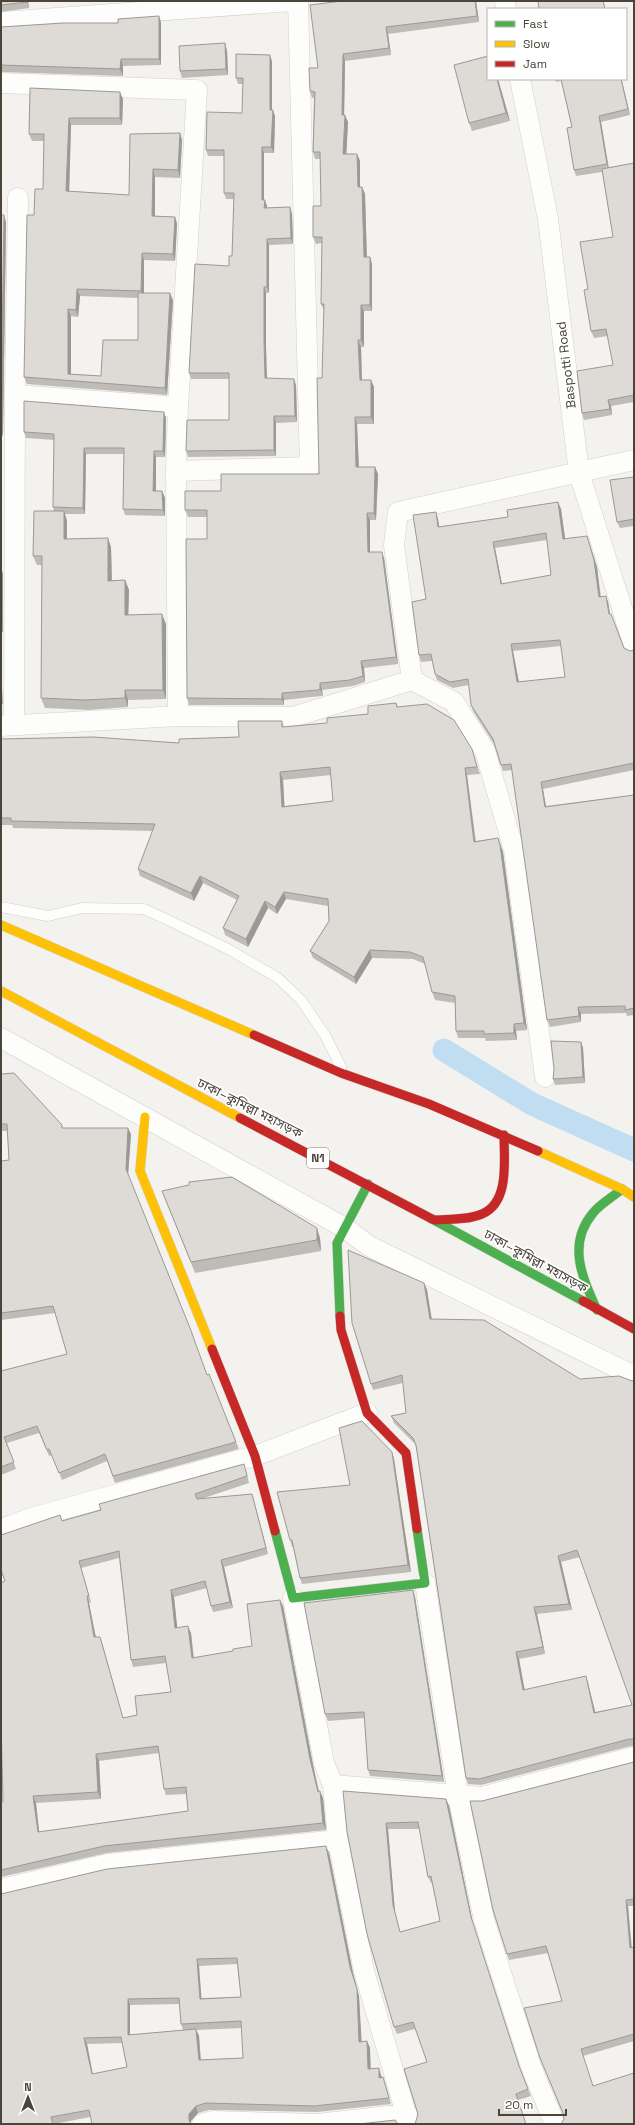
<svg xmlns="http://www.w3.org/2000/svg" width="635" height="2125" font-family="'Space Grotesk','Noto Sans Bengali',sans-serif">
  <rect width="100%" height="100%" fill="#f4f2ee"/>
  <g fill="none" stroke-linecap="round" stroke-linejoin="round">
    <path stroke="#c0ddf1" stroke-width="23" d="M444 1050 532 1104 634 1150"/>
    <defs>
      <path id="lane" d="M1 907 48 916 82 908 144 909 168 920 228 949 278 978 301 1000 325 1035 341 1067V1071"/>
      <path id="street" d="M505 1 506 9
        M1 22 292 1
        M520 79 548 219 579 473 634 646
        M1 83 197 90 178 407
        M15 395 178 407 176 471 310 467 298 1
        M176 471 178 716
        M412 680 454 702 485 751 514 850 545 1077
        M14 725 15 395 18 198
        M1 726 178 716 293 717 412 680 394 545 398 512 634 460
        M1 1038 345 1228 369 1246 634 1376
        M1 1529 31 1518 255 1456 367 1413
        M425 1583 458 1795 484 1920 532 2069 555 2124
        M293 1598 324 1763 333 1785 482 1797 634 1757
        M338 1840 364 1971 409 2124
        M1 1889 108 1864 338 1840 333 1785
        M202 2124 212 2121 317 2124 407 2114"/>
      <path id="fast" d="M432 1219 583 1301
        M597 1310C582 1277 567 1244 593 1213 601 1203 613 1197 622 1189
        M340 1316 337 1243 368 1184
        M275 1531 293 1598 425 1583 417 1529"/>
      <path id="slow" d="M1 925 254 1035
        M1 991 240 1118
        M145 1117 140 1171 212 1349
        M538 1151 622 1189 634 1197"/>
      <path id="jam" d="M254 1035 341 1073 429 1104 538 1151
        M240 1118 432 1219
        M435 1220C450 1219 468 1220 482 1214 510 1202 504 1160 504 1135
        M583 1301 634 1329
        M340 1316 341 1330 367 1413 406 1453 417 1529
        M212 1349 255 1456 275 1531"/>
    </defs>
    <use href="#lane" stroke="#d2d0cb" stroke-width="11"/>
    <use href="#street" stroke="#d2d0cb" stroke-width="21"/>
    <use href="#fast" stroke="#d3cfc5" stroke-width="10"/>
    <use href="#slow" stroke="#d3cfc5" stroke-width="10"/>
    <use href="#jam" stroke="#d3cfc5" stroke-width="10"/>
    <use href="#lane" stroke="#fdfdfc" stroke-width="10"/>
    <use href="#street" stroke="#fdfdfc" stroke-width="20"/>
    <use href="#fast" stroke="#4caf50" stroke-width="9"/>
    <use href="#slow" stroke="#ffc107" stroke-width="9"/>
    <use href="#jam" stroke="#c62828" stroke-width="9"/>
  </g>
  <path fill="#bfbcb8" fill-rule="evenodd" d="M1 1H28L29 8 1 12Z
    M118 1H132L119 2Z
    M342 1H476L479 22 388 34 391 55 345 61 344 115 348 122 346 154H357L360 161V187H362L365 194 367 257H370L372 264V311H364V347H361L362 380H371L374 387V424H357L359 467H375L378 474 376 520H370V552L384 558 398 664 364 668 365 682 353 686 322 690 323 696H321L284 700V705H189L187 698 207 539V517H188L185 510 221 491 319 474 324 311 321 304 322 243 316 244 313 237 321 206 320 159H315L313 152 314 98H312L310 91Z
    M161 22V65L123 66V76L1 72V27Z
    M227 50 228 75 182 78 180 71Z
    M272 61V110L275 116 274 153H264V200L267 208 290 207 292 214 293 244 269 245V293H266V347L267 378 296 385 297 422 276 423V456L188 457 186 451 229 420V379H191L189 373 229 266 232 256 234 199H226L224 193V156H208L206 150 242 113 243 84H238L236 78Z
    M488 79H498L510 121 472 131 469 123Z
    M555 79H621L630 115 601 122 609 168 634 163V402L611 406 612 415 584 420 582 413 613 365 608 336 594 338 591 331 588 289 613 237 602 172 576 176 574 170 572 127 561 81 556 82Z
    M30 88 123 99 122 125H71L69 191 129 195 180 133 182 140 180 178 155 177V216L175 217 177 224 175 261 144 260V293L173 300 167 395 27 384 24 377 34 215 43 189 44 141H32L29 134ZM80 296 138 298V340L101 376 71 374V316L78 317Z
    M1 215 6 222 3 436H1Z
    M166 418 165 457H156V491H162L165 498V516L125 515 123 509 124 454H86L85 514H65L67 521V539L111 547 112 580H125L129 590 128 615 166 624V699L128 700V707L88 710 45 708 41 698 42 565H37L33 556 54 511 53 507 54 440 26 438 24 432Z
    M634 477V526L620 528 617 522Z
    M558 502 561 509 565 539 597 567 601 597 608 602 610 614 624 648 630 651 634 650V770L543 789 546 806 634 795V1015L627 1016 626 1013 581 1014V1022L550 1027 547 1020 512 770 503 771 494 744 473 711 471 705 469 685 453 688 437 680 435 674 432 661 421 662 419 655 426 599 438 519 439 527 508 517ZM547 540 551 575 502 584 495 548ZM561 646 565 677 519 682 513 651Z
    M396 703 398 707 472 749 474 756 480 774 467 775 476 841 498 838 503 852 527 1030 516 1031 517 1040 486 1041 485 1038H458L456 1031 455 1003 435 1000 432 992 425 964 413 959 372 958 356 984 313 958 310 951 329 921 328 906 286 899 277 914 268 908 248 947 225 935 223 928 237 900 203 883 194 901 140 876 138 869 153 831 13 828 12 825H1V739L179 743 239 737 282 721 284 727 327 723 368 714ZM331 775 333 801 284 806 283 780Z
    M581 1042 583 1048 585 1083 555 1085 553 1079Z
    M1 1074 63 1128 131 1134 128 1175 207 1375 239 1449 115 1483 107 1461 62 1480 52 1455 49 1456 39 1433 7 1443 16 1469 1 1475V1371L67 1354 55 1313 1 1320V1161L9 1160 7 1131H1Z
    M162 1191 320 1238 321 1251 195 1273Z
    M424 1283 427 1290 431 1319 580 1379 632 1381 634 1380V1746H631L481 1785 468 1784 466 1778 416 1447 415 1444 394 1423 391 1416 406 1413 403 1383 373 1390 371 1384ZM580 1557 632 1705 595 1712 588 1683 524 1690 519 1659 545 1654 537 1614 572 1610 561 1562Z
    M392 1452 394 1459 411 1572 302 1584 300 1578 293 1547H292L290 1540 350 1485Z
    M246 1470 249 1483 201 1499 252 1494 254 1501 268 1554 224 1567 233 1608 213 1612 211 1606 207 1588 174 1597 177 1628 191 1633 194 1658 233 1651 252 1646 280 1600 283 1606 313 1765 319 1791 323 1798 326 1830 107 1853 1 1877V1802H3L5 1581 62 1521ZM119 1558 131 1660 133 1667 166 1663 171 1692 137 1715 123 1718 102 1643 100 1637H96L89 1603 91 1602 81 1568ZM159 1753 164 1789 166 1795 186 1794 188 1811 39 1832 36 1803 101 1799 99 1761Z
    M413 1590 415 1597 444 1782 370 1776 368 1770 365 1718 328 1721 325 1714Z
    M634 1762V1906H628L632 1948 634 1947V2041L583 2056 564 2119 563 2114 540 2058 562 2001 548 1953 509 1960 507 1954 482 1801Z
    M446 1799 449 1806 473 1924 520 2069 531 2096 518 2100 418 2114 427 2062 415 2029 397 2034 394 2027 347 1832ZM388 1829H420L428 1877 431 1883H432L440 1921 400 1932 395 1912Z
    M329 1853 353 1973 359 1996 361 2042 367 2041 370 2048V2069L381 2075 385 2083 391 2104 317 2112 209 2110 198 2113 191 2121V2123L90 2117 54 2124H1V1894ZM237 1964 241 1997 201 1998 199 1966ZM180 2004 181 2024 183 2030 130 2035V2005ZM242 2028 243 2058 201 2060 199 2036 196 2030ZM122 2043 127 2067 93 2074 87 2044Z"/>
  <path fill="#9b9996" d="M27 1H28L29 8 27 2Z
    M475 1H476L479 22 477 16Z
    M159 16 161 22V65L159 59Z
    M386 27 388 34 391 55 389 48Z
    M225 43 227 50 228 75 226 69Z
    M343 54 345 61 344 122 342 115Z
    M270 55 272 61V116L270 110Z
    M121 59 123 66V76L120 69Z
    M497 79H498L510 121 506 113Z
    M621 79 622 81 630 115 628 109Z
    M120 92 123 99 122 125 120 118Z
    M273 110 275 116 274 153 271 147Z
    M345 115 348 122 346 161 343 154Z
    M599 116 601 122 609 171 607 164Z
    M69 118 71 125 69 198 66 191Z
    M180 133 182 140 180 178 178 170Z
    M262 147 264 153V206L262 200Z
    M357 154 360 161V194L358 187Z
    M153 169 155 177V223L152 216Z
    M362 187 365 194 367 264 364 257Z
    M265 200 267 206V214L264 208Z
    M290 207 292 214 293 244 291 238Z
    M4 215 6 222 3 436 1 430V411Z
    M175 217 177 224 175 261 173 254Z
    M267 239 269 245V293L267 287Z
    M142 253 144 260V298L141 291Z
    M370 257 372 264V311L370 305Z
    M264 287 266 293V347L267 384 265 378 264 341Z
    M77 289 80 296 78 317 76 310Z
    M170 293 173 300 167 395 165 388Z
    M361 305 364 311V347L361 340Z
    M68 309 71 316V381L68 374Z
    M358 340 361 347 362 387 360 380Z
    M294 379 296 385 297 422 295 416Z
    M371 380 374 387V424L371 417Z
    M608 400 611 406 612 415 610 409Z
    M164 412 166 418 165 457 163 451Z
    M274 416 276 423V456L274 450Z
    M355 417 357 424 359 473 356 467Z
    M84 448 86 454 85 514 83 508Z
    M154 451 156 457V498L153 491Z
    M375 467 378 474 376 520 374 513Z
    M162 491 165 498V516L163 510Z
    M558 502 561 509 566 545 563 539Z
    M64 511 67 521V548L64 539Z
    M436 512 438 519 440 533 438 527Z
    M367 513 370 520V559L368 552Z
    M108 538 111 547 112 590 108 581Z
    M493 542 495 548 503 590 501 584Z
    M589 542 597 567 601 603 599 597Z
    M382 552 384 558 398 664 396 657Z
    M1 568 3 573V633L1 629Z
    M125 580 129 590 128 625 125 615Z
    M606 596 608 602 611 620 609 614Z
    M162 614 166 624V699L163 690Z
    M511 644 513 651 520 688 517 682Z
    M361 661 364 668 365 682 363 676Z
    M1 670 3 705 1 701Z
    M320 683 322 690 323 696 320 689Z
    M125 690 128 700V707L125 698Z
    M282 693 284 700V705L282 699Z
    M465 768 467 775 476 849 474 842Z
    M280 772 283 780 285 814 282 807Z
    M541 782 543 789 547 813 545 807Z
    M498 838 503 852 527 1030 524 1023Z
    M200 876 203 883 194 901 191 893Z
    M284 892 286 899 277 914 275 907Z
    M265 901 268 908 248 947 246 939Z
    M370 950 372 958 356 984 354 977Z
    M578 1007 581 1014V1022L579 1016Z
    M514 1024 516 1031 517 1040 514 1033Z
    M581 1042 583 1048 585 1083 583 1077Z
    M128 1128 131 1134 128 1176 126 1169Z
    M317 1228 320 1238 321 1251 317 1240Z
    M424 1283 427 1290 433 1326 430 1319Z
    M392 1452 394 1459 411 1572 408 1565Z
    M252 1494 254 1501 268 1554 266 1548Z
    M558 1556 561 1562 572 1610 569 1604Z
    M221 1560 224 1567 233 1608 230 1602Z
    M171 1590 174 1597 178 1634 175 1628Z
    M413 1590 415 1597 444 1782 442 1776Z
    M87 1596 89 1603 97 1644 94 1637Z
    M280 1600 283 1606 313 1765 320 1798 318 1792 310 1759Z
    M534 1607 537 1614 545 1654 543 1647Z
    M188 1626 191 1633 194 1665 192 1658Z
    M100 1637 102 1643 125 1725 123 1718Z
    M516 1652 519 1659 526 1697 523 1690Z
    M586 1676 588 1683 597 1719 594 1713Z
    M96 1754 99 1761 101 1799 98 1792Z
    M320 1791 323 1798 326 1830 323 1823Z
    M33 1796 36 1803 40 1839 38 1832Z
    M446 1799 449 1806 473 1924 471 1917Z
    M386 1823 388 1829 395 1912 402 1939 400 1932 393 1905Z
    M326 1846 329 1853 353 1973 359 1996 362 2048 359 2042 350 1967Z
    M626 1900 628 1906 632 1955 630 1948Z
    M197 1959 199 1966 202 2005 200 1999Z
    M128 1999 130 2005V2042L128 2035Z
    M196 2029 199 2036 201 2067 199 2060Z
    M84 2038 87 2044 94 2081 92 2074Z
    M367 2041 370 2048 371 2075 368 2069Z
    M379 2068 381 2075 382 2084 379 2078Z
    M196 2106 198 2113 191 2121V2124L189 2121V2114Z"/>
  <path fill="#dedbd6" stroke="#9b9996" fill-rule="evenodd" d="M1 1H27V2L1 5Z
    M342 1H475L477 16 386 27 389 48 343 54 342 115H345L343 154H357L358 187H362L364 257H370V305H361V340H358L360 380H371V417H355L356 467H375L374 513H367L368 552H382L396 657 361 661 363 676 350 680 320 683V689L318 690 282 693V699L187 698 186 539H207V510H185V491H221V474H319L317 378H322L324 304H321L322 237H313V206H321L320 152H313L315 92 310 91 309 68H318L310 5Z
    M538 1H603L605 9H539Z
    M159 16V59H121L120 69 1 65V27L63 23H118V19Z
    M225 43 226 69 180 71 179 46Z
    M236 54 270 55V110H273L271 147H262V200H265L264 208 290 207 291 238 267 239V287H264V341L265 378 294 379 295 416H274V450L186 451 187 420H229V373H189L195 264 229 266V256H232L234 193H224V150H206L207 112 242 113 243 78H236Z
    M488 56V79H497L506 113 469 123 454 65Z
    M561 79H621L628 109 599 116 607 164 574 170 567 128 572 127Z
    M30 88 120 92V118H69L66 191 129 195 130 134 180 133 178 170 153 169 152 216 175 217 173 254 142 253 141 291 77 289 76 310 68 309V374L101 376 103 340H138V293H170L165 388 24 377 27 215H34L35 189H43L44 134H29Z
    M634 163V395L608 400 610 409 582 413 577 371 613 365 606 329 591 331 584 290 588 289 580 242 613 237 602 169Z
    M1 215H4L1 411Z
    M24 401 164 412 163 451H154L153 491H162L163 510 123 509 124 448H84L83 508 53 507 54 434 24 432Z
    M634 477V519L617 522 610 480Z
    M558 502 563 539 587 536 594 560 599 597 606 596 609 614H611L624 648 630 651 634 650V763L541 782 545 807 634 795V1008L625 1010V1006L578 1007 579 1016 547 1020 511 764 501 765 493 739 471 705 468 679 450 682 435 674 431 654 419 655 412 602 426 599 413 515 436 512 438 527 508 517 507 510ZM546 533 551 575 501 584 493 542ZM560 640 565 677 517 682 511 644Z
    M34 511H64V539L108 538V581L125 580V615L162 614 163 690H125V698L84 700 41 698 42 556H33Z
    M396 703 397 707 427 704 454 720 472 749 477 767 465 768 474 842 498 838 500 845 524 1023 514 1024V1033L484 1034V1031H456L455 996 432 992 423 957 410 952 370 950 354 977 310 951 329 921 328 899 284 892 275 907 265 901 246 939 223 928 239 896 200 876 191 893 138 869 155 824 11 821V818H1V739L93 737 179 743V739L239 737 238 721H282V727L327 723V718L368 714V706ZM330 767 333 801 282 807 280 772Z
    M551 1041 581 1042 583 1077 553 1079 554 1069Z
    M14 1073 62 1125V1128H128L126 1169 190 1328 207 1375 209 1374 236 1442 113 1476 105 1454 59 1473 49 1449 47 1450 37 1426 4 1437 14 1462 1 1467V1371L67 1354 53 1306 1 1313V1161L9 1160 7 1124H1V1074Z
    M232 1177 317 1228V1240L191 1262 162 1191 189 1185V1182Z
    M348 1250 424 1283 430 1319 484 1320 580 1379 619 1376 632 1381 634 1380V1739H629L479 1779 466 1778 416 1445 413 1438 391 1416 406 1413 402 1375 371 1384 352 1323ZM577 1550 632 1705 594 1713 586 1676 523 1690 516 1652 543 1647 534 1607 569 1604 558 1556Z
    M362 1421 392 1452 408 1565 300 1578 292 1540H290L277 1492 350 1485 339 1428Z
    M244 1464 247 1476 195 1494 197 1499 252 1494 266 1548 221 1560 230 1602 211 1606 205 1581 171 1590 175 1628 188 1626 192 1658 233 1651V1649L252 1646 247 1604 280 1600 310 1759 318 1792 320 1791 323 1823 104 1846 1 1870V1802H3L1 1722V1583L5 1581 1 1570V1535L60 1515 62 1521 101 1510 99 1504ZM119 1551 131 1660 165 1656 171 1692 135 1696 137 1715 123 1718 100 1637H94L87 1596H89L79 1561ZM158 1746 164 1789 186 1787 188 1811 38 1832 33 1796 98 1792 96 1754Z
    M413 1590 442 1776 368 1770 364 1712 325 1714 304 1603Z
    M634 1762V1899L626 1900 630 1948 634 1947V2034L581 2049 593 2086 634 2073V2124H561L564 2119 563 2113 540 2058 524 2008 562 2001 546 1946 507 1954 493 1910 470 1801H482Z
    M343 1791 446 1799 471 1917 519 2066 528 2089 516 2094 526 2124H415L418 2114 404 2069 427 2062 413 2022 394 2027 367 1934 347 1832ZM418 1822 428 1877 431 1876 440 1921 400 1932 393 1905 386 1823Z
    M326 1846 350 1967 357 1989 359 2042 367 2041 368 2069 379 2068V2078L383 2077 389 2098 314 2106 206 2103 196 2106 189 2114V2121L192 2124H92L89 2110 51 2117 53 2124H1V1894L107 1869ZM237 1958 241 1997 200 1999 197 1959ZM179 1998 181 2024 241 2021 243 2058 199 2060 196 2029 128 2035V1999ZM121 2037 127 2067 92 2074 84 2038Z
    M395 2120 398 2124H359Z"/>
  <g text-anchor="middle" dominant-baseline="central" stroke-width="3.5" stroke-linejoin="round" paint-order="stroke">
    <rect fill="#fff" stroke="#817c74" stroke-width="1" x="307" y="1148" width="22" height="20" rx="3"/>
    <g font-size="12" font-weight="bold" fill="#4b4439">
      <text x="318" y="1158">N1</text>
    </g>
    <g font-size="13" fill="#4b4439" stroke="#fff">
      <text transform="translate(566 365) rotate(-97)">Baspotti Road</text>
      <text transform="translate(250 1108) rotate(27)">ঢাকা–কুমিল্লা মহাসড়ক</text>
      <text transform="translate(536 1261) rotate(29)">ঢাকা–কুমিল্লা মহাসড়ক</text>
    </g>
  </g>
  <rect width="635" height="2125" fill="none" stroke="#4b4439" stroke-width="4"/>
  <rect x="487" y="8" width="140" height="72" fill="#ffffff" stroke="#b7b4b0"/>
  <rect x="495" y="21" width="20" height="6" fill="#4caf50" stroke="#b7b4b0"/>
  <text x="523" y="28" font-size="12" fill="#4b4439">Fast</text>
  <rect x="495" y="41" width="20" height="6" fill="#ffc107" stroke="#b7b4b0"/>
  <text x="523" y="48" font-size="12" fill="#4b4439">Slow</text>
  <rect x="495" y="61" width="20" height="6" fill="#c62828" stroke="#b7b4b0"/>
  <text x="523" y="68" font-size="12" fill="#4b4439">Jam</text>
  <g transform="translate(28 2097)" stroke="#ffffff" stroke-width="3" paint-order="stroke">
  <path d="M0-3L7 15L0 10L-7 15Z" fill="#4b4439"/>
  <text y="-6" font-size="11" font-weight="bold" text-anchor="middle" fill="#4b4439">N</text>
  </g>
  <path d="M499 2109v6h67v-6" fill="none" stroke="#4b4439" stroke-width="2"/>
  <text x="505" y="2109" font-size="12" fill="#4b4439" stroke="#ffffff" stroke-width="3" paint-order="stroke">20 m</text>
</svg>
